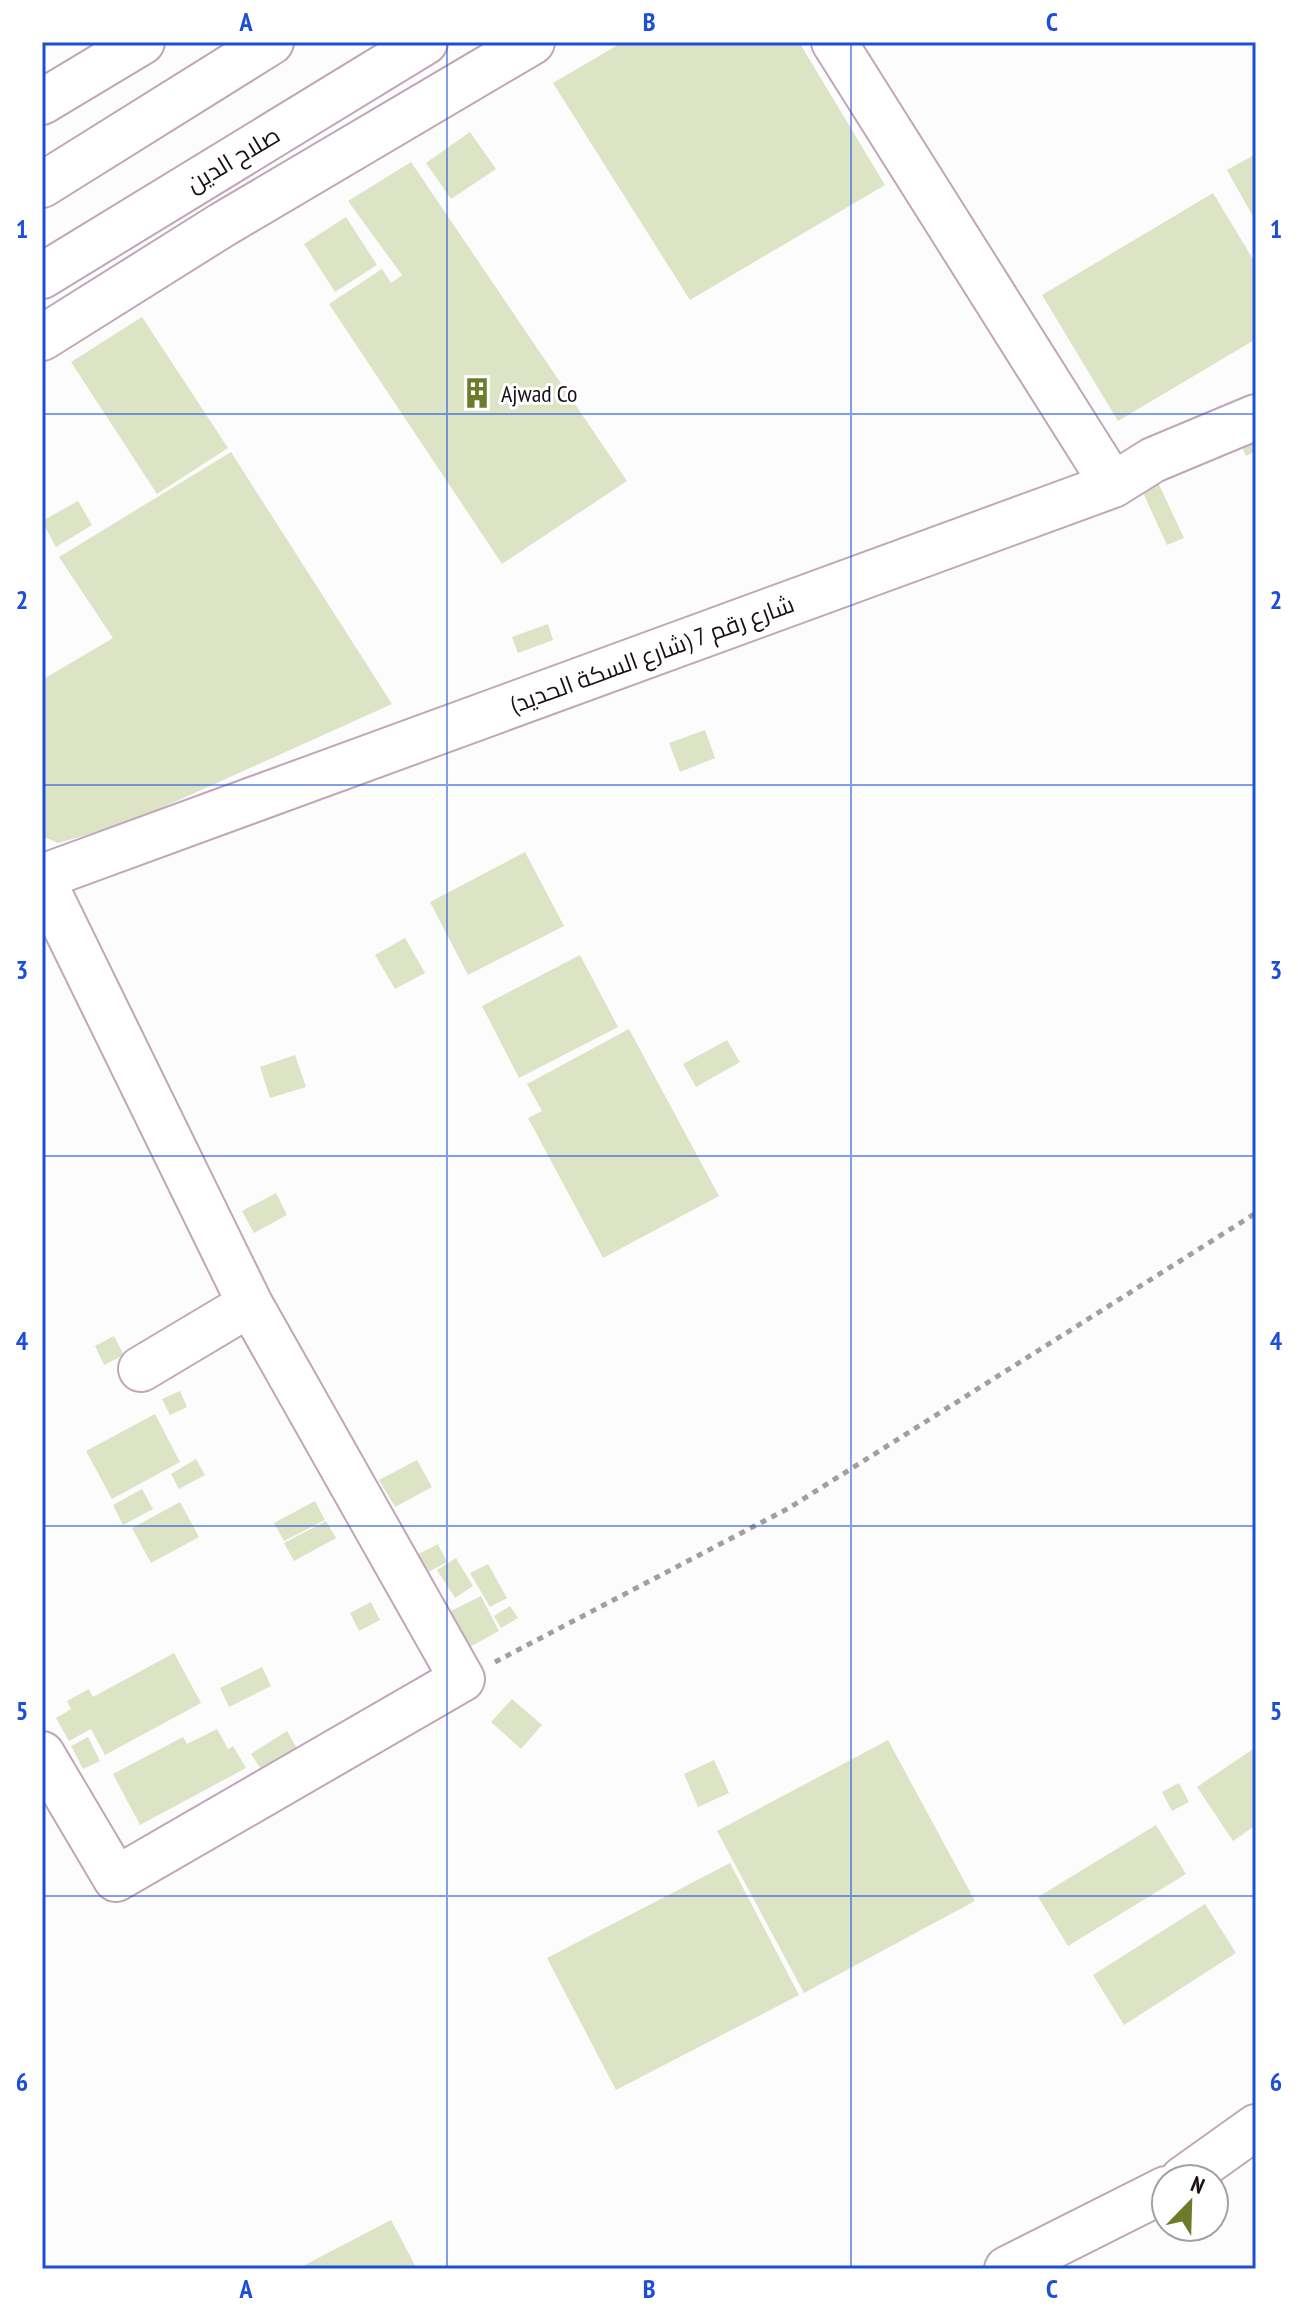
<svg xmlns="http://www.w3.org/2000/svg" width="1298" height="2311" font-family="'PT Sans Narrow',Cairo,sans-serif">
  <rect width="100%" height="100%" fill="#fcfcfc"/>
  <path fill="#dce4c5" d="M623 42H799L885 185 690 300 553 83Z
    M470 132 496 169 451 199 426 163Z
    M1256 154V222L1227 170Z
    M411 162 627 481 502 564 329 304 382 269 391 283 402 275 348 201Z
    M1213 193 1256 264V339L1118 421 1042 295Z
    M346 217 377 265 335 292 304 244Z
    M142 317 228 448 157 494 71 362Z
    M1256 427V451L1246 456 1237 436Z
    M231 452 392 704 128 823 58 843 42 836V680L113 638 59 557Z
    M1154 474 1184 538 1167 545 1138 482Z
    M78 501 92 525 56 547 42 521Z
    M548 624 553 640 518 653 512 637Z
    M705 730 715 758 680 772 669 743Z
    M525 852 564 926 468 975 430 902Z
    M405 938 425 973 395 989 375 955Z
    M580 955 618 1027 519 1078 482 1006Z
    M629 1029 719 1196 603 1258 528 1118 542 1111 527 1084Z
    M727 1040 740 1062 696 1087 683 1064Z
    M295 1055 306 1087 270 1098 260 1067Z
    M276 1193 287 1215 254 1233 242 1211Z
    M114 1336 124 1355 104 1365 95 1346Z
    M180 1391 187 1407 170 1415 162 1399Z
    M155 1414 180 1462 112 1499 86 1451Z
    M196 1459 205 1475 179 1489 171 1474Z
    M417 1460 432 1487 395 1507 379 1480Z
    M142 1489 153 1509 123 1525 113 1505Z
    M315 1501 325 1520 284 1541 274 1523Z
    M180 1502 199 1537 151 1563 132 1528Z
    M326 1521 336 1538 294 1561 284 1543Z
    M438 1544 447 1562 419 1577 409 1559Z
    M456 1558 473 1586 455 1598 437 1570Z
    M488 1564 507 1598 490 1607 470 1573Z
    M481 1596 499 1631 457 1654 437 1618Z
    M371 1602 380 1620 359 1631 350 1613Z
    M510 1606 518 1618 501 1628 494 1616Z
    M174 1653 201 1703 105 1755 91 1729 69 1741 56 1718 71 1709 67 1701 89 1689 93 1697Z
    M262 1667 271 1686 229 1707 220 1688Z
    M512 1699 542 1725 521 1749 491 1722Z
    M217 1729 228 1749 233 1746 246 1768 140 1825 113 1774 183 1737 187 1744Z
    M287 1731 298 1750 263 1772 251 1754Z
    M88 1737 100 1761 83 1769 71 1746Z
    M888 1740 975 1901 804 1993 717 1831Z
    M1256 1747V1825L1233 1841 1197 1787Z
    M714 1760 729 1793 698 1807 684 1774Z
    M1179 1783 1189 1802 1172 1811 1162 1792Z
    M1156 1825 1186 1874 1068 1946 1038 1897Z
    M730 1863 799 1995 616 2090 547 1958Z
    M1205 1904 1236 1953 1124 2025 1093 1975Z
    M391 2220 417 2269H297Z"/>
  <g fill="none" stroke-linecap="round" stroke-linejoin="round">
    <defs>
      <path id="minor" d="M834 42 1113 485
        M42 338 222 225 532 42
        M42 877 1113 485 1153 460 1256 417
        M42 879 250 1304 462 1679 116 1879 42 1754
        M141 1369 250 1304
        M1183 2179 1256 2127
        M1007 2269 1166 2189"/>
      <path id="major" d="M42 102 142 42"/>
      <path id="highway" d="M42 185 271 42
        M42 276 425 42"/>
    </defs>
    <use href="#minor" stroke="#c2a5b8" stroke-width="48"/>
    <use href="#major" stroke="#c2a5b8" stroke-width="48"/>
    <use href="#highway" stroke="#c2a5b8" stroke-width="48"/>
    <path stroke="#a39fa1" stroke-width="5" stroke-dasharray="6 6" stroke-linecap="butt" d="M495 1662 789 1508 1256 1213"/>
    <use href="#minor" stroke="#fff" stroke-width="44"/>
    <use href="#major" stroke="#fff" stroke-width="44"/>
    <use href="#highway" stroke="#fff" stroke-width="44"/>
  </g>
  <path fill="none" stroke="#1d4ed8" stroke-width="2" stroke-opacity="0.55" d="M447 42V2269M851 42V2269M42 414H1256M42 785H1256M42 1156H1256M42 1526H1256M42 1896H1256"/>
  <defs>
    <symbol id="building-bare" viewBox="-9 -9 18 18"><path d="M-4-6H4V6H1V3H-1V6H-4ZM-2.5-4.3h1.7v1.8h-1.7ZM.8-4.3h1.7v1.8H.8ZM-2.5-1h1.7V.8h-1.7ZM.8-1h1.7V.8H.8Z" fill="#6d7c2a" stroke="#fff" stroke-width="2.5" paint-order="stroke"/></symbol>
  </defs>
  <g fill-rule="evenodd">
    <use href="#building-bare" x="455" y="371" width="44" height="44"/>
  </g>
  <g text-anchor="middle" dominant-baseline="central" stroke-width="6" stroke-linejoin="round" paint-order="stroke">
    <g font-size="24" fill="#1a1016" stroke="#fff">
      <text transform="translate(233 159) rotate(-31)">صلاح الدين</text>
      <text transform="translate(652 654) rotate(-20)">شارع رقم 7 (شارع السكة الحديد)</text>
    </g>
    <g font-size="24" fill="#1a1016" stroke="#fff" text-anchor="start">
      <text x="501" y="393">Ajwad Co</text>
    </g>
  </g>
  <rect width="1298" height="2311" fill="none" stroke="#ffffff" stroke-width="88"/>
  <g transform="translate(1190 2203) rotate(23)"><circle r="38" fill="#ffffff" stroke="#a39fa2" stroke-width="2"/>
  <path d="M0-6L14 30L0 20L-14 30Z" fill="#6d7c2a"/>
  <text y="-12" font-size="22" font-weight="bold" text-anchor="middle" fill="#1a1016">N</text>
  </g>
  <rect x="44" y="44" width="1210" height="2223" fill="none" stroke="#1d4ed8" stroke-width="3"/>
  <g font-size="26" text-anchor="middle" font-weight="bold" fill="#1d4ed8">
    <text x="246" y="31">A</text>
    <text x="649" y="31">B</text>
    <text x="1052" y="31">C</text>
    <text x="22" y="238">1</text>
    <text x="1276" y="238">1</text>
    <text x="22" y="609">2</text>
    <text x="1276" y="609">2</text>
    <text x="22" y="979">3</text>
    <text x="1276" y="979">3</text>
    <text x="22" y="1350">4</text>
    <text x="1276" y="1350">4</text>
    <text x="22" y="1720">5</text>
    <text x="1276" y="1720">5</text>
    <text x="22" y="2091">6</text>
    <text x="1276" y="2091">6</text>
    <text x="246" y="2298">A</text>
    <text x="649" y="2298">B</text>
    <text x="1052" y="2298">C</text>
  </g>
</svg>
